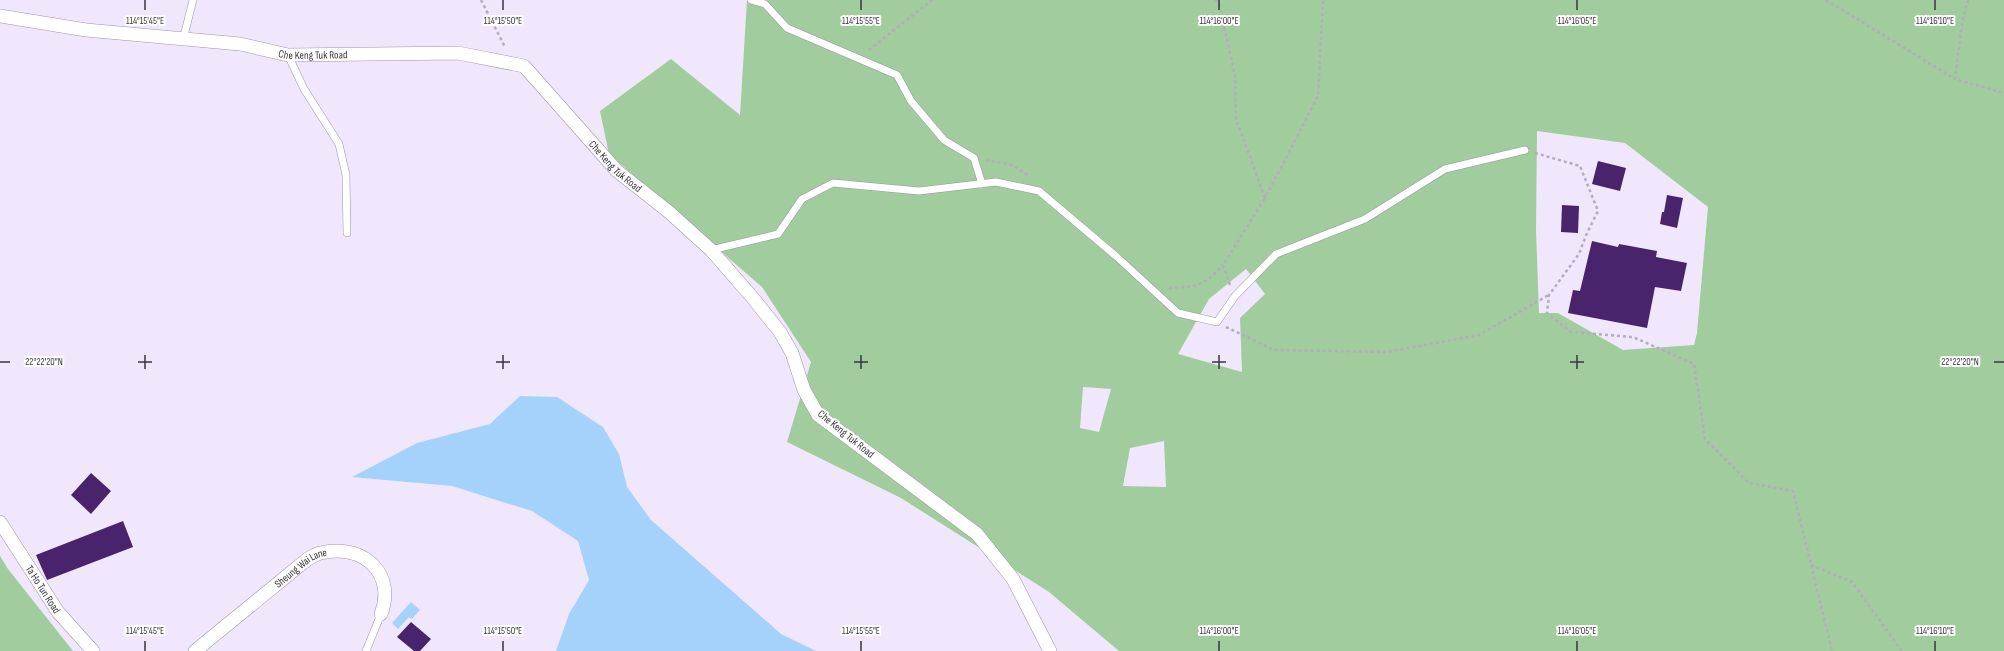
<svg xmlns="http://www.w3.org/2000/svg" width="2004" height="651" font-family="'Sofia Sans Condensed',sans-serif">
  <rect width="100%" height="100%" fill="#f1e7fd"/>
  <path fill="#a1cc9d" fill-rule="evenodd" d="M747 0H2004V651H1119L1049 592 901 498 787 442 811 362 762 287 609 154 600 111 671 59 740 115ZM1537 131 1625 143 1708 207 1697 333 1694 345 1623 350 1558 313H1539L1536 230ZM1246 269 1265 294 1240 318 1242 372 1178 354 1209 299ZM1083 387 1111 389 1099 432 1080 428ZM1164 441 1166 487 1123 486 1130 448Z
    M0 556 8 569 73 651H0Z"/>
  <path fill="#a5d2fa" d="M520 396 557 397 603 427 619 454 627 487 651 520 781 634 816 651H556L569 614 589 580 578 541 532 511 452 486 352 477 417 443 490 424Z
    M411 602 420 610 412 619 409 617 398 629 392 623Z"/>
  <path fill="#49236b" d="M1598 161 1626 168 1620 191 1592 184Z
    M1667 195 1683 198 1677 228 1660 224 1662 212H1664Z
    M1562 205 1579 206 1578 233 1561 232Z
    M1592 241 1618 247 1619 244 1657 251 1656 257 1687 263 1681 291 1655 287 1647 328 1568 313 1573 290 1580 291Z
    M91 473 111 491 91 514 71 495Z
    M123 521 133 547 47 580 36 555Z
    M411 622 431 639 420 651H414L397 637Z"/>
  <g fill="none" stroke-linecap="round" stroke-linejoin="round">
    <defs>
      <path id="lane" d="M751 0 765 4 787 28 897 75 911 101 944 140 974 158 982 184
        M183 40 193 0
        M288 55 304 89 339 144 346 175 347 233
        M711 250 778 234 802 199 833 183 919 191 996 182 1039 191 1117 257 1178 313 1217 322 1235 296 1276 254 1365 219 1445 169 1525 150
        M366 651 381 614"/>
      <g id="street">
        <path id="s1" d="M0 16 86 30 240 44 288 55 458 53 524 66 617 171 669 212 711 250 752 297 780 332 792 353 804 390 818 415 977 534 1013 579 1050 651"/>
        <path id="s2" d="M0 522 58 612 93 651"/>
        <path id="s3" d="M195 651 299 566C307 559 315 553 326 552 365 545 396 575 381 614"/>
      </g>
    </defs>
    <use href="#lane" stroke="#9e95a9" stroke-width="8"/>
    <use href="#street" stroke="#9e95a9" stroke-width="14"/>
    <path stroke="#b4acbd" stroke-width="2.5" stroke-dasharray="3 3" stroke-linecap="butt" d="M481 0 505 47
      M1215 0 1219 3 1235 76 1236 119 1265 198 1318 96 1323 0
      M1826 0 1955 79
      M1968 0 1963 17 1955 79 2004 93
      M869 50 932 0
      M1535 153 1580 166 1598 211 1587 233 1579 254 1549 295 1547 313 1571 332 1633 337 1694 364 1705 439 1749 483 1793 491 1832 651
      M986 160 1013 165 1029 176
      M1230 285 1223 265 1265 198
      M1169 288C1198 286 1202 287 1223 265
      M1226 327 1274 350 1387 352 1479 335 1549 295
      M1811 565 1852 582 1902 651"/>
    <use href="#lane" stroke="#fff" stroke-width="7"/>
    <use href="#street" stroke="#fff" stroke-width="13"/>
  </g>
  <path fill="none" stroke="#3a363f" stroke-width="1.5" d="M145 0V10M503 0V10M861 0V10M1219 0V10M1577 0V10M1935 0V10M145 355V369M503 355V369M861 355V369M1219 355V369M1577 355V369M0 362H10M138 362H152M496 362H510M854 362H868M1212 362H1226M1570 362H1584M1994 362H2004M145 641V651M503 641V651M861 641V651M1219 641V651M1577 641V651M1935 641V651"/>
  <g text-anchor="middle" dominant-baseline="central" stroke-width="4" stroke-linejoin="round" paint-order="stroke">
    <g font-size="11" fill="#3a363f" stroke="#fff">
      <text stroke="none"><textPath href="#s1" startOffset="316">Che Keng Tuk Road</textPath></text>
      <text stroke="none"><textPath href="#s1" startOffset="664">Che Keng Tuk Road</textPath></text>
      <text transform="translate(846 434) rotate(39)">Che Keng Tuk Road</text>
      <text stroke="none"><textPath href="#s3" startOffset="135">Sheung Wai Lane</textPath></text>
      <text stroke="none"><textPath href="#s2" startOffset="80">Ta Ho Tun Road</textPath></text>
    </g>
  </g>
  <g font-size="10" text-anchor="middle" fill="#3a363f" stroke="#fff" stroke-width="4" stroke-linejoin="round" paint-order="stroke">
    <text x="145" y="24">114°15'45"E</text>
    <text x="503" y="24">114°15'50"E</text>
    <text x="861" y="24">114°15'55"E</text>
    <text x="1219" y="24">114°16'00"E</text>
    <text x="1577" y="24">114°16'05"E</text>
    <text x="1935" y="24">114°16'10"E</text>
    <text x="44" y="365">22°22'20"N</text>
    <text x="1960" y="365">22°22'20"N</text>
    <text x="145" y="634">114°15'45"E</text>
    <text x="503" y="634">114°15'50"E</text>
    <text x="861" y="634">114°15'55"E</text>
    <text x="1219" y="634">114°16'00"E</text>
    <text x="1577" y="634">114°16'05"E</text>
    <text x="1935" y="634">114°16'10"E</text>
  </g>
</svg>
